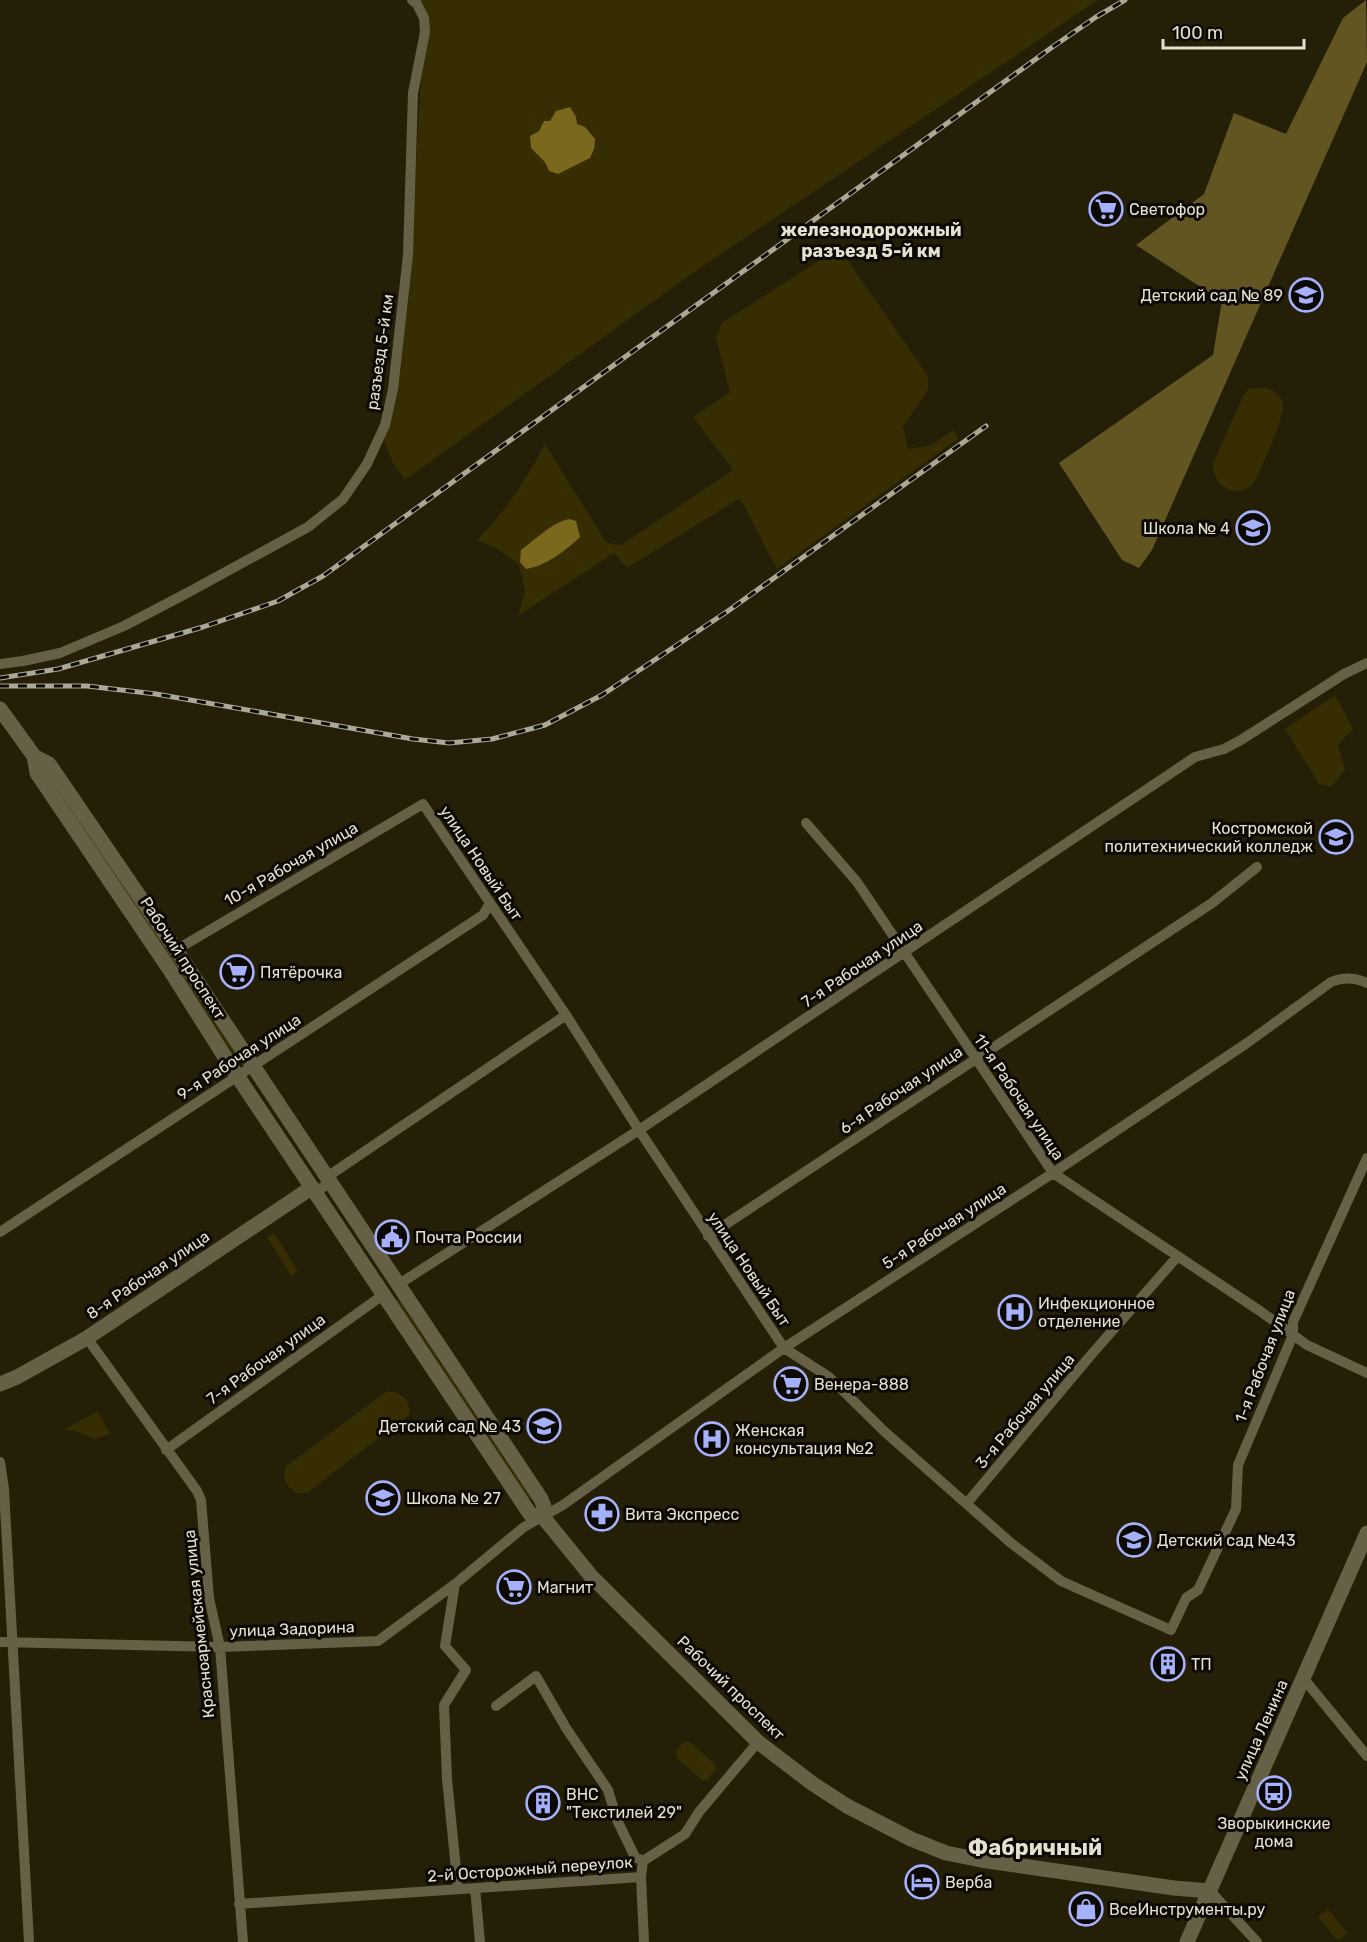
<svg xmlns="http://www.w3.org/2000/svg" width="1367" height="1942" font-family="Rubik,sans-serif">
  <rect width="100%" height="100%" fill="#251f07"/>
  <path fill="#362d03" d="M417 0H1098L690 275 405 480 393 463 384 441 408 304 425 7Z
    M839 248 928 376V390L903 426 908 449 932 445 953 430 959 438 777 569 740 498 627 568 614 553 518 616 525 591 519 565 496 548 477 540C505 512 526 480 545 444L606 542 620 546 733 470 693 417 730 392 716 338 722 323Z
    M1262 387C1270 389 1278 392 1282 400 1288 413 1262 465 1255 481 1240 501 1213 489 1213 464L1243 396 1249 389Z
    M1335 695 1353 729 1338 745 1345 770 1331 787 1319 784 1285 729Z
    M94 838 240 1057 234 1061 89 840Z
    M274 1233 298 1271 291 1276 267 1237Z
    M400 1298 533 1498 527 1502 394 1301Z
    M387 1391C403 1393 409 1398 410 1414L307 1493H296C286 1485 283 1481 285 1467Z
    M98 1411 110 1434 94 1439 76 1431 63 1430Z
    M684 1742H690L715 1764 716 1770 708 1779 703 1781 677 1758 676 1751Z
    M1328 1909 1347 1933 1338 1941 1318 1917Z"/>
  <path fill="#615522" d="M1366 0 1367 62 1152 550 1139 568 1122 560 1059 463 1213 355 1222 301 1136 245 1204 194 1234 113 1286 134 1343 18Z"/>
  <path fill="#7a691c" d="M570 107 576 117 577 124 585 127 595 139 594 149 590 158 558 174 549 171 545 162 531 148 530 136 539 131 544 121H550L556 111Z
    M569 519 576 521 580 537C565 551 546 566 526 569L520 562 521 550C536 539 551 523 569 519Z"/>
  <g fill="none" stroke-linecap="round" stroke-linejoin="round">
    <path stroke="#666046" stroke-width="10" d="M0 664 23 661 60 653 124 626 189 592 308 527 343 499 367 464 385 425 393 389 408 255 413 93 425 32 424 18 417 4 412 0
      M806 823 857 882 1053 1173 1260 1311 1307 1345 1367 1373
      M176 950 423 804 566 1015 639 1130 784 1348 829 1377 885 1432 1011 1543 1061 1581 1171 1630 1186 1598 1198 1590 1236 1509 1238 1465 1293 1335V1322L1367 1158
      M311 1188 320 1189 325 1186 327 1177 566 1015
      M0 1232 483 915 490 903
      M708 1236 1212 903 1257 867
      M399 1284 639 1130 1195 757 1224 749 1241 740 1344 674 1367 663
      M87 1338 197 1491 201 1500 209 1598 220 1647 243 1942
      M166 1450 383 1295
      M0 1462 4 1489 29 1942
      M967 1503 1091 1355 1177 1257
      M455 1584 445 1646 466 1670 444 1705 447 1779 458 1889
      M0 1642 220 1647 378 1641 455 1584 524 1527 563 1505 784 1348 1053 1173 1247 1043 1331 982C1343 977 1354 977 1367 983
      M1304 1679 1367 1756
      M496 1706 536 1676 566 1728 608 1790 617 1820 635 1857 643 1861
      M641 1877 644 1942
      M475 1888 480 1942
      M1210 1891 1257 1942
      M239 1904 641 1877 643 1861 685 1834 699 1812 758 1742"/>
    <path stroke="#666046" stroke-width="15" d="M0 709 34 756 37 773 170 970 230 1065 528 1511 531 1515 543 1517 591 1576 758 1742 813 1784 847 1806 911 1839 946 1853 981 1860 1174 1888 1210 1891
      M34 756 49 764 176 950 541 1499 544 1507 543 1517
      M0 1384 17 1377 87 1338 311 1188
      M1187 1942 1367 1533"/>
    <defs>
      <path id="rail" d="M0 678 58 669 203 627 278 601 323 576 1051 48 1096 17 1125 0
        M0 686H87L156 694 413 739 449 743 492 739 545 725 602 695 728 611 986 426"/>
    </defs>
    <use href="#rail" stroke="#aca897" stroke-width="5"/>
    <use href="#rail" stroke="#0c0902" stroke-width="3" stroke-dasharray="9" stroke-linecap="butt"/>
  </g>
  <defs>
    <symbol id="supermarket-ring" viewBox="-11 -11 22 22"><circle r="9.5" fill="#0c0902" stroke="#a5b1fc" stroke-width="1.5"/><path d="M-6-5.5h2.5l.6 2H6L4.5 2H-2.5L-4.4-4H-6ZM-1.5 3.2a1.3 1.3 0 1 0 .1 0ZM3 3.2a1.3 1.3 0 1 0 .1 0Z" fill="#a5b1fc"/></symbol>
    <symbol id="school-ring" viewBox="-11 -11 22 22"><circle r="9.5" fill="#0c0902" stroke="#a5b1fc" stroke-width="1.5"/><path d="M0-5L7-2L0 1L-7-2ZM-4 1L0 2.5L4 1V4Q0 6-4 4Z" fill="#a5b1fc"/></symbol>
    <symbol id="university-ring" viewBox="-11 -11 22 22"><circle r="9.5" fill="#0c0902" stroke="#a5b1fc" stroke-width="1.5"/><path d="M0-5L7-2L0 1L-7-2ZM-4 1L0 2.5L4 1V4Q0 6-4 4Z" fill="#a5b1fc"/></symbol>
    <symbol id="civic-ring" viewBox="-11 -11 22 22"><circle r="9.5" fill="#0c0902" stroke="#a5b1fc" stroke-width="1.5"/><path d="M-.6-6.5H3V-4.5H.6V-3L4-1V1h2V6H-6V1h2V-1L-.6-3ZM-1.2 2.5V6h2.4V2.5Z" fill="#a5b1fc"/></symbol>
    <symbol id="hospital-ring" viewBox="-11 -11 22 22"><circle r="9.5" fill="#0c0902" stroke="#a5b1fc" stroke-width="1.5"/><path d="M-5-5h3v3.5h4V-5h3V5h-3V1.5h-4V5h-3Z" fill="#a5b1fc"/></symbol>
    <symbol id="pharmacy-ring" viewBox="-11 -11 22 22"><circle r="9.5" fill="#0c0902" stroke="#a5b1fc" stroke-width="1.5"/><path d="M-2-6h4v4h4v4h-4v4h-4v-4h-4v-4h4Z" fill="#a5b1fc"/></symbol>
    <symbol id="building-ring" viewBox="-11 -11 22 22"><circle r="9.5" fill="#0c0902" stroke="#a5b1fc" stroke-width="1.5"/><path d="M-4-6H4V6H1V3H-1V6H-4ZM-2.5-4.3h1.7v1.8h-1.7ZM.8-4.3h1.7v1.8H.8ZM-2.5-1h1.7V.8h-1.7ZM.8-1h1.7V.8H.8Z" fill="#a5b1fc"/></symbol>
    <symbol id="bus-ring" viewBox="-11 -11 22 22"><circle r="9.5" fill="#0c0902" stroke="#a5b1fc" stroke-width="1.5"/><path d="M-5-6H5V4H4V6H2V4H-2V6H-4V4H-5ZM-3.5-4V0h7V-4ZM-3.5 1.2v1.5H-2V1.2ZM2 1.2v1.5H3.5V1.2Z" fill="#a5b1fc"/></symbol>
    <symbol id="hotel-ring" viewBox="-11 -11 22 22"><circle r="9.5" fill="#0c0902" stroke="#a5b1fc" stroke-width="1.5"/><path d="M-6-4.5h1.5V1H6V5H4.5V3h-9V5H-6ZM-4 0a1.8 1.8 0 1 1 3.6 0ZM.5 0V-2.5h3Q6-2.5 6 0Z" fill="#a5b1fc"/></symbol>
    <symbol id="shop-ring" viewBox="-11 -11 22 22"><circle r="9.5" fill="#0c0902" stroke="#a5b1fc" stroke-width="1.5"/><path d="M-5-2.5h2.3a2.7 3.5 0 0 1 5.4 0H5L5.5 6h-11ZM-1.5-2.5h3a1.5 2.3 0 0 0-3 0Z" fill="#a5b1fc"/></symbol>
  </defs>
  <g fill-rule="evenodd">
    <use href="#supermarket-ring" x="1087" y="190" width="38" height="38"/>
    <use href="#school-ring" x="1287" y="276" width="38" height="38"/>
    <use href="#school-ring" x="1234" y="509" width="38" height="38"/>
    <use href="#university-ring" x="1317" y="818" width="38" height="38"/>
    <use href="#supermarket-ring" x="218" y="953" width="38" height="38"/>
    <use href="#civic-ring" x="373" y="1218" width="38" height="38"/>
    <use href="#hospital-ring" x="996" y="1293" width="38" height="38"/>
    <use href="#supermarket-ring" x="772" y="1365" width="38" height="38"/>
    <use href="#school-ring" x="525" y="1407" width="38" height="38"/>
    <use href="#hospital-ring" x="693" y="1420" width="38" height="38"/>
    <use href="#school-ring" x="364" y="1479" width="38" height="38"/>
    <use href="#pharmacy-ring" x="583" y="1495" width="38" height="38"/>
    <use href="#school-ring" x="1115" y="1521" width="38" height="38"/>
    <use href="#supermarket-ring" x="495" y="1568" width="38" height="38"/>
    <use href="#building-ring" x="1149" y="1645" width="38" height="38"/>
    <use href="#bus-ring" x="1255" y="1774" width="38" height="38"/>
    <use href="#building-ring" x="524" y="1784" width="38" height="38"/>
    <use href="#hotel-ring" x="903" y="1863" width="38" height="38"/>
    <use href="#shop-ring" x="1067" y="1890" width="38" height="38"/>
  </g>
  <g text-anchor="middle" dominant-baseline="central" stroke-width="6" stroke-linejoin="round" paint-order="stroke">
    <g font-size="16" fill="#e4e0d2" stroke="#0c0902" text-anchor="start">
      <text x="1129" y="209">Светофор</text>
      <text x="1283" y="295" text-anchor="end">Детский сад № 89</text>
      <text x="1230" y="528" text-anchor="end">Школа № 4</text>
      <text x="1313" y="828" text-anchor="end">Костромской<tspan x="1313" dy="18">политехнический колледж</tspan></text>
      <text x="260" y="972">Пятёрочка</text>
      <text x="415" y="1237">Почта России</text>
      <text x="1038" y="1303">Инфекционное<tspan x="1038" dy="18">отделение</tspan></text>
      <text x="814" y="1384">Венера-888</text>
      <text x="521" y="1426" text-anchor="end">Детский сад № 43</text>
      <text x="735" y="1430">Женская<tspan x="735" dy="18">консультация №2</tspan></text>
      <text x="406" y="1498">Школа № 27</text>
      <text x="625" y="1514">Вита Экспресс</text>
      <text x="1157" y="1540">Детский сад №43</text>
      <text x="537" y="1587">Магнит</text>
      <text x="1191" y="1664">ТП</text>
      <text x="566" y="1794">ВНС<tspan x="566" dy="18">"Текстилей 29"</tspan></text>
      <text x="1274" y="1823" text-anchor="middle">Зворыкинские<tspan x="1274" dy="18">дома</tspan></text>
      <text x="945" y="1882">Верба</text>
      <text x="1109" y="1909">ВсеИнструменты.ру</text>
    </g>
    <g font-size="16" fill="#e4e0d2" stroke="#0c0902">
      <text transform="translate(380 352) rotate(-82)">разъезд 5-й км</text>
      <text transform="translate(481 863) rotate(56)">улица Новый Быт</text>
      <text transform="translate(291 864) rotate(-30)">10-я Рабочая улица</text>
      <text transform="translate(183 958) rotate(57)">Рабочий проспект</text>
      <text transform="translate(862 964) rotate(-34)">7-я Рабочая улица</text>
      <text transform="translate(239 1057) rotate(-33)">9-я Рабочая улица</text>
      <text transform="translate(901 1090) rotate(-34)">6-я Рабочая улица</text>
      <text transform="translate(1019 1097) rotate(56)">11-я Рабочая улица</text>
      <text transform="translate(944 1226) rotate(-33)">5-я Рабочая улица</text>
      <text transform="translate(749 1269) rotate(56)">улица Новый Быт</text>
      <text transform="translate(148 1275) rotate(-34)">8-я Рабочая улица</text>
      <text transform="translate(1265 1356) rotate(-69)">1-я Рабочая улица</text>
      <text transform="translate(266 1359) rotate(-36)">7-я Рабочая улица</text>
      <text transform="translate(1025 1411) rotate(-50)">3-я Рабочая улица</text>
      <text transform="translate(199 1624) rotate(-96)">Красноармейская улица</text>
      <text transform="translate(292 1629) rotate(-2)">улица Задорина</text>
      <text transform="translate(731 1688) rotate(44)">Рабочий проспект</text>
      <text transform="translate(1261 1730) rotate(-66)">улица Ленина</text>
      <text transform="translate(530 1869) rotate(-4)">2-й Осторожный переулок</text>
    </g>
    <g font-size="18" font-weight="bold" fill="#e4e0d2" stroke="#0c0902">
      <text x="871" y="230">железнодорожный<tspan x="871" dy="21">разъезд 5-й км</tspan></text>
    </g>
    <g font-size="22" font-weight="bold" fill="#e4e0d2" stroke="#0c0902">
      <text x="1035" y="1847">Фабричный</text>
    </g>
  </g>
  <path d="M1163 39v9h141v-9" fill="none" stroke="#e4e0d2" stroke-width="3"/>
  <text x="1172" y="39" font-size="18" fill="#e4e0d2" stroke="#0c0902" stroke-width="4.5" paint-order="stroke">100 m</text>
</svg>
